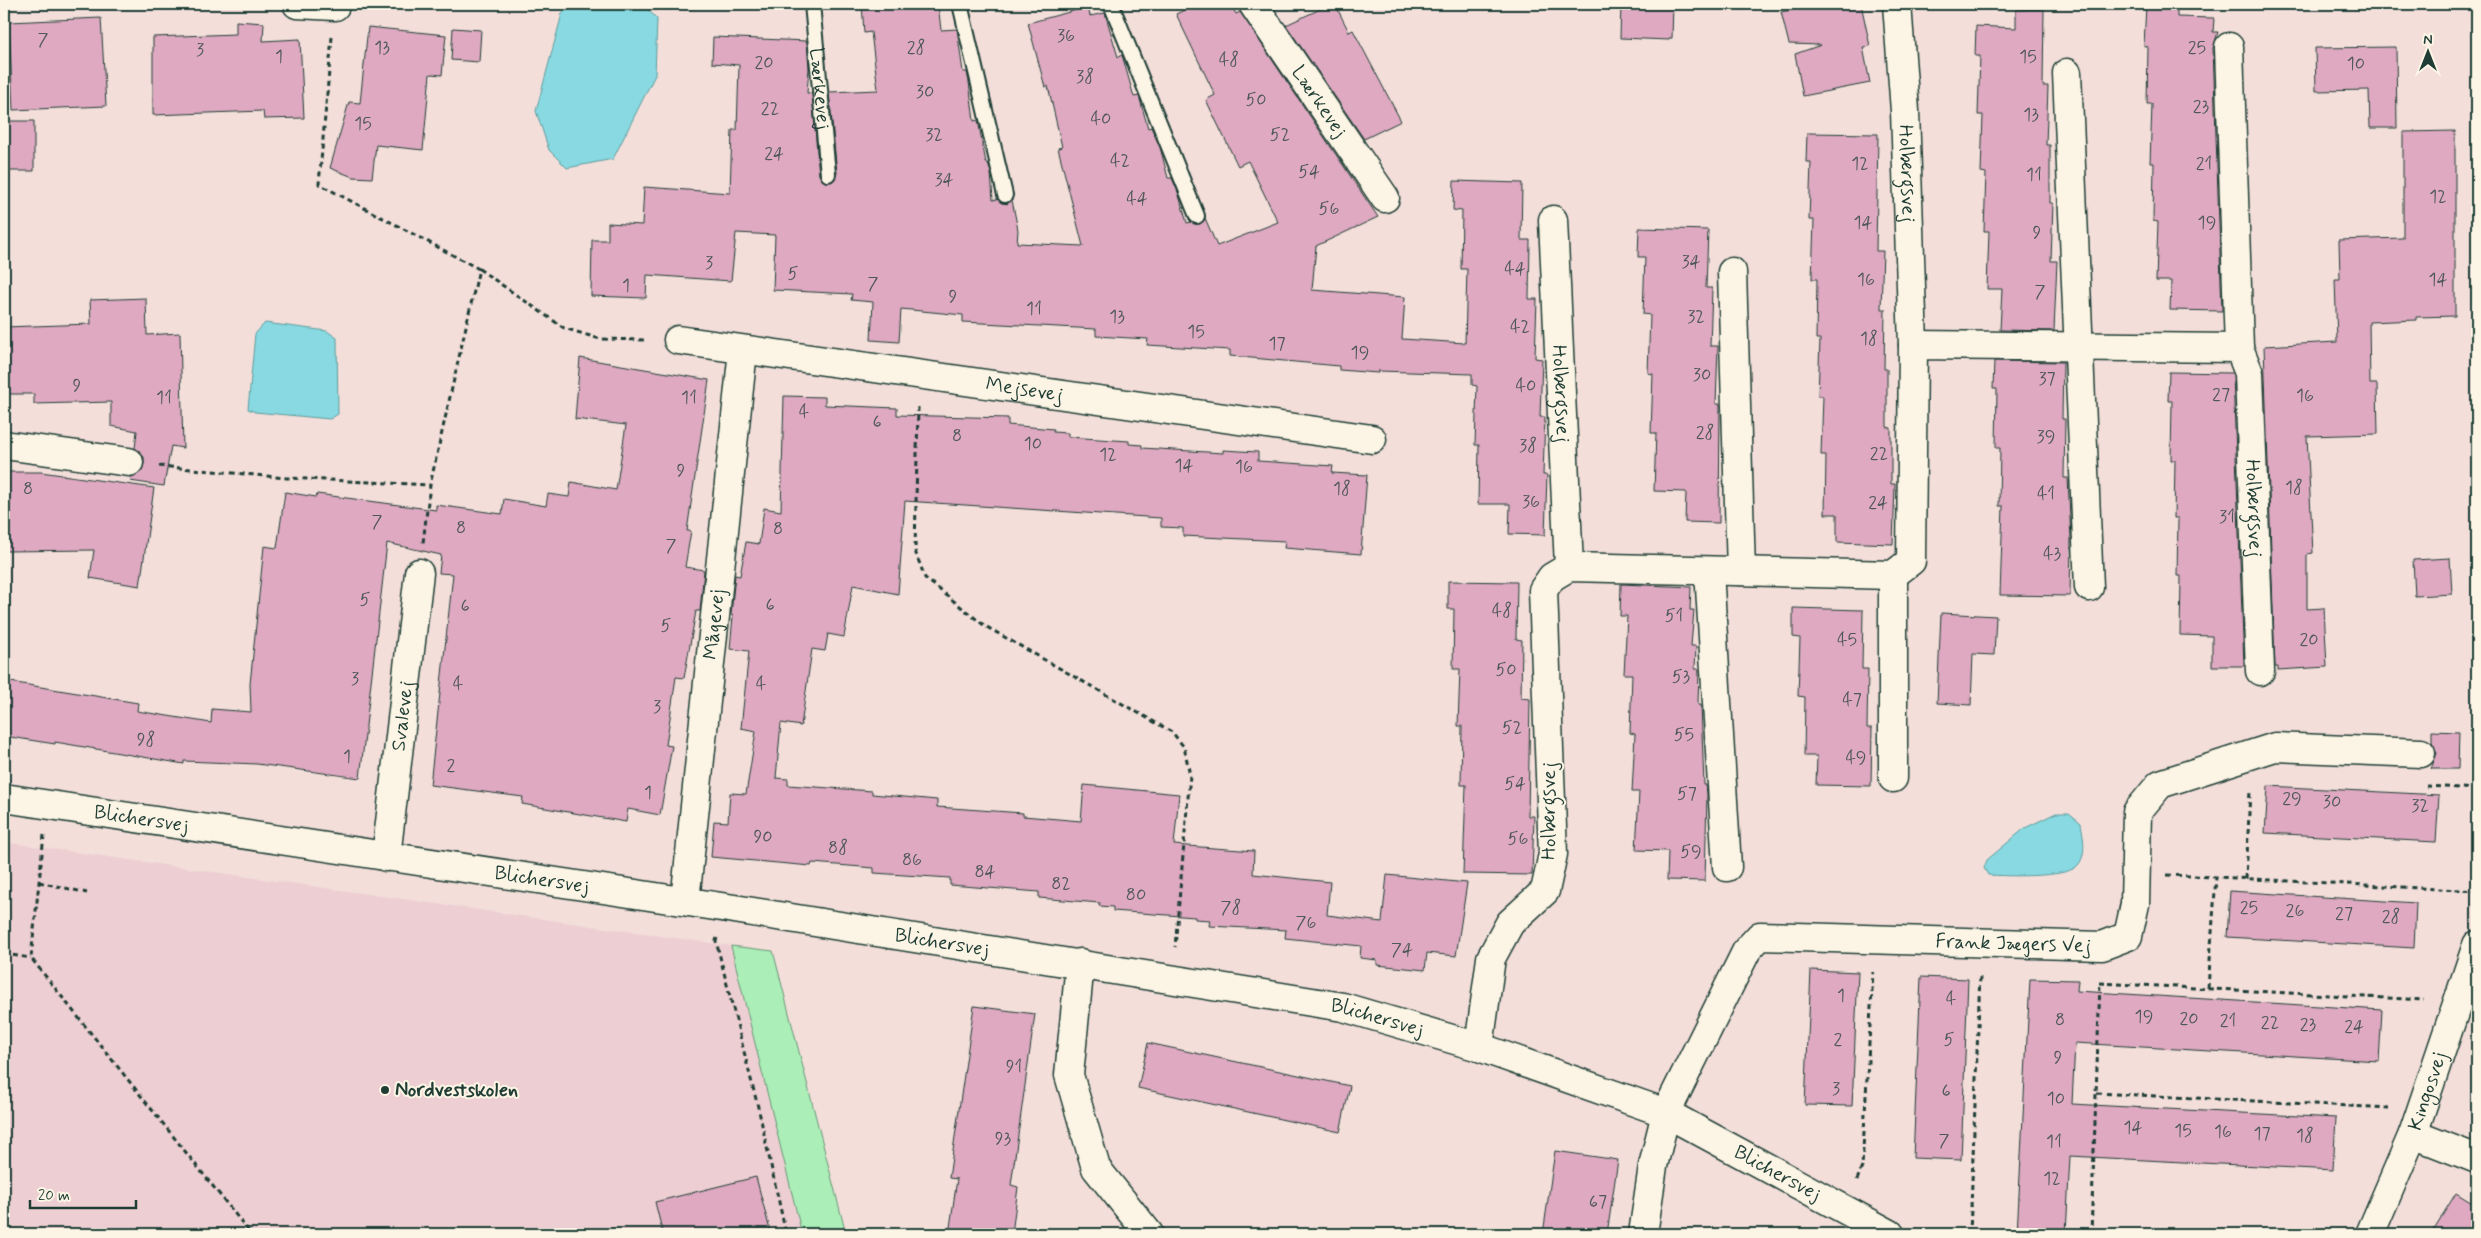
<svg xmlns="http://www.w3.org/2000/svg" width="2481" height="1238" font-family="Mynerve,sans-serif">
  <rect width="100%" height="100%" fill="#f3deda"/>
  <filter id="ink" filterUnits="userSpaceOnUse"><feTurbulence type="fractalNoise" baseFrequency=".02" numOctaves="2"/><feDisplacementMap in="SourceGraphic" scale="10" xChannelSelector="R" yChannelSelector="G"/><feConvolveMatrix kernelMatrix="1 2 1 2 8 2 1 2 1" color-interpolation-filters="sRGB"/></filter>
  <g filter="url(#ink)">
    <path fill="#edced2" d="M4 842 731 946 802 1234H4Z"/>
    <path fill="#aceeb7" stroke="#669676" d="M731 946 773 951 846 1234H802Z"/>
    <path fill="#88d9e1" stroke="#5e9b9c" d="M568 4H643L657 19 655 75 613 159 567 168 549 150 536 111 562 14Z
      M265 323 327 331 337 338 338 414 330 419 255 412 248 409 255 334Z
      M2056 813H2069L2081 823C2083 836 2088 857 2076 867 2063 878 2006 876 1988 875L1984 868 1987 860 2025 828Z"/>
    <path fill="#dea9c1" stroke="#1f3d34" d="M862 4H938L941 30 957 29 963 72H967L969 82 974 121 978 120 986 163H988L991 173 993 200 997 199 1007 204 1012 200 1018 230 1017 243 1083 246 1058 148 1062 147 1048 86 1045 87 1028 23 1088 7 1090 16 1105 13 1118 57 1122 55 1134 97 1139 96 1148 128 1151 127 1160 147 1168 178H1172L1178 192 1187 223 1191 222 1200 224 1205 218 1217 246 1278 222 1248 161 1238 166 1206 100 1215 95 1176 14 1197 4H1230L1236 14 1240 12 1378 217 1316 246 1312 290 1405 297 1402 339 1465 343 1467 269H1461L1462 211 1453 210 1454 181 1522 183 1521 240H1530L1529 299H1537L1535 358 1542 359 1540 417H1545L1543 475H1547L1545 535 1509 534 1510 504H1478L1479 445H1475L1477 386 1472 385V374L1378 371V373L1339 370V366L1230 356V350L1147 345 1148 339 1096 336V329L963 322V315L901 309 899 342 871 340 873 302 851 300 852 294 773 290 775 235 736 233 731 281 647 275 646 298 591 296 592 240H608V223L642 225 644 187 730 193 732 130H737L739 65 712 63 713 37 807 41 809 68 807 93H812L819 175 825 182 833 181 837 173 829 92 878 90 871 32 864 33Z
      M1331 4H1335L1349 32 1353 30 1401 121 1364 139 1286 25Z
      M1621 4H1673L1672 38H1669V40L1620 38Z
      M1823 4H1861L1870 46 1863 47 1870 83 1803 96 1795 54 1821 45 1789 44 1781 12Z
      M2146 4H2177V17L2214 18 2213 32H2218L2213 48 2222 311 2170 310 2171 281H2156L2158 222 2153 221 2154 163H2150L2152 104H2147L2148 47 2144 46Z
      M2044 9 2043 86H2048L2046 145H2050V203H2053L2051 261H2057L2054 331 2000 330 2002 289H1987L1989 231H1984L1986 173 1981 172 1983 115H1978L1980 56H1975L1976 26 2016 28V10Z
      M101 18 106 106 13 110 9 22Z
      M236 21 264 23 263 41 300 39 304 118 264 119 263 111 153 115V37L236 34Z
      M368 27 446 35 442 75 430 74 423 150 376 145 372 178 353 177 330 168 349 102 360 103Z
      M453 28 481 30 479 62 451 60Z
      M2396 47 2397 128H2370L2369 90 2316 91 2315 48Z
      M4 121H34V171H4Z
      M2455 131V316L2416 317V320L2369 322 2370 384H2377L2378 434 2307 436 2313 553 2307 554V609L2324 608 2327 667 2278 670V667H2275L2264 346 2337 342 2335 279H2340L2339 240 2403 238V132Z
      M1807 133 1878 134 1876 251H1883L1881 309H1885L1884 369H1887V427L1891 428V484H1895L1893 544 1837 542V514H1825L1826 455H1821L1823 396H1818L1820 339H1816L1817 279H1812L1814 220H1809L1811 162H1806Z
      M1639 228 1708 230 1706 288H1712L1710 346H1718L1716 404H1720L1719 523 1685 522 1686 492 1654 491 1656 433H1651L1653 374 1648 373 1650 315 1643 314 1645 257H1638Z
      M146 298 147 335 180 333 183 448 171 446 164 486 130 481 131 477 142 471 144 464V457L135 448 137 431 111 426V402L34 404V394H4V327L91 324 90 300Z
      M580 358 709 380 687 531H691L685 567 704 570 700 611H696L684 678 676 677 666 745 672 746 660 815 628 809 626 822 522 804 523 797 430 785 453 574 439 573 441 555 387 543 360 778 257 764 184 761V764L55 742V744L4 736V681L138 703 137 711 211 723 212 709 251 712 250 684 264 546 277 548 285 492 316 497 317 494 436 510V505L502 514 504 499 546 506 548 494 569 497 571 482 616 490 626 425 575 419Z
      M1994 361 2063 362 2062 419H2065L2064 478H2068L2071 539 2070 596 2000 595 2003 506H1999L2000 448H1996L1997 389H1993Z
      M2169 372 2232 373 2233 376 2244 666H2212V636L2180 635 2181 576H2177L2178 518H2174L2175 460H2171L2172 401H2168Z
      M784 396 825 397V405L897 408V415L1008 418V425L1054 429 1053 432 1068 433V437L1129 441V444L1142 445V448L1223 453V450L1258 452V461L1333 466 1332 473 1367 475 1361 554 1284 548 1285 541 1183 536V528L1161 527V518L905 501 898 594 853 585 844 637 828 634 825 651 812 649 801 726 781 723 776 778 788 779V785L872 791V794L937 800V807L1023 813V816L1081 821 1084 785 1179 794 1174 845 1254 851 1253 874 1330 882 1327 915 1382 922 1387 875 1467 883 1456 956 1427 953 1425 970 1377 965V960L1360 958 1361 946 1285 938 1286 930 1209 926 1210 920 1195 919V917L1113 911V907L1099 906 1100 903 1039 898V892L950 885V878L874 873V868L812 863 811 866 711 857 714 821 728 822 730 793 746 794 756 731 741 728 749 651 730 649 733 616 731 615 735 575 740 576 746 542 759 544 764 508 781 511Z
      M4 472H41L154 488 140 586 90 578 94 550 6 551Z
      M2450 558 2452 594 2415 596 2413 560Z
      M1448 581 1517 582 1516 639 1522 640 1521 698 1530 699 1528 816H1534L1532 875 1463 874 1466 785H1461L1462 726H1458L1460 669H1453L1454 609H1448Z
      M1621 584 1691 587 1690 610H1694L1691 646H1696L1695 669H1699L1698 705H1701L1704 785H1706L1707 794 1705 881 1667 880 1668 851 1636 850 1639 792H1632L1635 734 1630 733 1632 674H1624L1627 616H1620Z
      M1793 608 1863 610 1862 669H1868L1867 728H1872L1871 786 1816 785 1817 756H1804L1805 697 1798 696 1800 638 1793 637Z
      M1941 613 1996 616 1994 655 1973 654 1971 705 1937 703Z
      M2432 731 2459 732 2458 769H2431L2437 753 2432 742Z
      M2268 786 2439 795 2436 842 2265 833Z
      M2230 891 2416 903 2414 948 2227 937Z
      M1811 970 1858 972 1852 1106 1805 1105Z
      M1921 977 1968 979 1961 1160 1913 1158Z
      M2030 979 2078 980 2077 991 2382 1010 2379 1061 2075 1043 2072 1104 2336 1118 2333 1170 2070 1156 2066 1234H2017Z
      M974 1006 1035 1014 1011 1185 1018 1187 1012 1234H949L957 1179 949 1178Z
      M1148 1043 1350 1086 1340 1132 1138 1088Z
      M1555 1151 1618 1160 1607 1234H1543Z
      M756 1177 771 1234H663L655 1202Z
      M2456 1193 2477 1206V1234H2431Z"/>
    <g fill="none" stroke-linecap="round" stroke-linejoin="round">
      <defs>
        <g id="lane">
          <path id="s1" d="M812 4 828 174"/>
          <path d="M960 4 1005 195"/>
          <path d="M1111 4 1197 216"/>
        </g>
        <g id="street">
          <path d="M297 4 335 6V4"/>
          <path id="s2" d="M1253 4 1385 198"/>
          <path id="s3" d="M1897 4 1905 111 1913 345"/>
          <path d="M2229 47 2239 348"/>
          <path d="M2067 73 2089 587"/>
          <path id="s4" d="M1553 220 1569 567"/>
          <path d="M1732 272 1741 571"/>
          <path id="s5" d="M678 340 1372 439"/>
          <path d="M4 445 129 462"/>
          <path d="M1709 571 1727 867"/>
          <path d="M1893 575V778"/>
          <path id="s6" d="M4 798 728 908 1343 1007 1479 1047 1666 1113 1890 1234"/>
          <path id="s7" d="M386 857 419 573"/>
          <path id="s8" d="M685 901 743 350"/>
          <path d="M1080 963 1069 1075 1096 1168 1149 1234"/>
          <path id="s9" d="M1479 1047 1491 958 1510 923 1545 891 1553 854 1543 590 1552 577 1569 567 1893 575 1911 561 1913 345 2239 348 2249 373 2260 671"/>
          <path d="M2413 1134 2477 1159"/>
          <path id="s10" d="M1643 1234 1653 1166 1666 1113 1747 950 1760 936 2102 946 2128 936 2135 904 2137 812 2160 784 2275 747 2421 753"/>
        </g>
        <g id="secondary">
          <path id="s11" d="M2370 1234 2413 1134 2477 945"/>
        </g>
      </defs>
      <use href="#lane" stroke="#1f3d34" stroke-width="18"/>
      <use href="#street" stroke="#1f3d34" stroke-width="31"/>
      <use href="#secondary" stroke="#1f3d34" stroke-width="31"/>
      <path stroke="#1f3d34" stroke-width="3" stroke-dasharray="5 4" stroke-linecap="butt" d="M332 37 319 184 479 269 430 485 423 543
        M479 269 564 328 600 339 646 340
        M918 407 915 551 925 578 985 626 1172 732 1184 747 1190 775 1175 947
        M159 466 287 478 430 485
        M2426 786 2477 789
        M44 835 31 958 251 1234
        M2167 875 2216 877
        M2246 879 2250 790
        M39 882 87 893
        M717 938 716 941 759 1111 786 1234
        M4 954 31 958
        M2100 983 2424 1000
        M2208 988 2216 877 2477 891
        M4 997 6 954
        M2097 1093 2389 1108
        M1857 1180 1862 1167 1873 972
        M1970 1234 1980 975
        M2091 1234 2100 983"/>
      <use href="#lane" stroke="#fcf5e5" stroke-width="14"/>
      <use href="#street" stroke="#fcf5e5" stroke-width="28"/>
      <use href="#secondary" stroke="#fcf5e5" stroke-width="28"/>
    </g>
  </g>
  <circle fill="#1f3d34" stroke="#fcf5e5" stroke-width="2" cx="385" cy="1090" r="5"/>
  <g text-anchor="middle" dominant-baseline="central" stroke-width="4" stroke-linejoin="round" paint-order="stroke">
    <g font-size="18" fill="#4f5857">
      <text x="1066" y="36">36</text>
      <text x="43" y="40">7</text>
      <text x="382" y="48">13</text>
      <text x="916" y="48">28</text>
      <text x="2197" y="48">25</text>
      <text x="200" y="50">3</text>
      <text x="279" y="57">1</text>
      <text x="2028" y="57">15</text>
      <text x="1229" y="60">48</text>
      <text x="764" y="63">20</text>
      <text x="2356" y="64">10</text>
      <text x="1085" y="77">38</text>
      <text x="925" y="92">30</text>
      <text x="1256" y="100">50</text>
      <text x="2201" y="107">23</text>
      <text x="770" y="109">22</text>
      <text x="2031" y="115">13</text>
      <text x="1101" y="119">40</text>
      <text x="363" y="124">15</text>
      <text x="934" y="135">32</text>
      <text x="1280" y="135">52</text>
      <text x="774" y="154">24</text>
      <text x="1120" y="161">42</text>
      <text x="1860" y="164">12</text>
      <text x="2204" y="164">21</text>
      <text x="1309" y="172">54</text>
      <text x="2034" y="175">11</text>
      <text x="944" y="180">34</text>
      <text x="2438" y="197">12</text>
      <text x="1137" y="199">44</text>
      <text x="1329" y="209">56</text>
      <text x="1863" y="223">14</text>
      <text x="2207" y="223">19</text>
      <text x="2037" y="233">9</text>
      <text x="1691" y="262">34</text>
      <text x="709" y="263">3</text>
      <text x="1515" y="269">44</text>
      <text x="793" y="274">5</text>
      <text x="1866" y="280">16</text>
      <text x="2438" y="280">14</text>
      <text x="873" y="284">7</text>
      <text x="626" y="286">1</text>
      <text x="2040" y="292">7</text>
      <text x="953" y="297">9</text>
      <text x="1034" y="309">11</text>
      <text x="1117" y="317">13</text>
      <text x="1696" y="317">32</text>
      <text x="1520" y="327">42</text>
      <text x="1196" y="332">15</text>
      <text x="1869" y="339">18</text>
      <text x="1277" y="344">17</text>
      <text x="1360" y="353">19</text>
      <text x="1702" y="375">30</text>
      <text x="2047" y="379">37</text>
      <text x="77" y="386">9</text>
      <text x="1526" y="386">40</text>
      <text x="2221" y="395">27</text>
      <text x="2305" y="396">16</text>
      <text x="164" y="398">11</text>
      <text x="689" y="398">11</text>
      <text x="804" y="412">4</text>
      <text x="877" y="422">6</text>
      <text x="1705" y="433">28</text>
      <text x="957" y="436">8</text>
      <text x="2046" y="437">39</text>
      <text x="1033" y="444">10</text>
      <text x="1528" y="446">38</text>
      <text x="1879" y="454">22</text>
      <text x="1108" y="455">12</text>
      <text x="1184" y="466">14</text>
      <text x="1244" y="467">16</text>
      <text x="681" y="471">9</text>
      <text x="2294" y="488">18</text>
      <text x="28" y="489">8</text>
      <text x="1342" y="489">18</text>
      <text x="2046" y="494">41</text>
      <text x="1531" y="502">36</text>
      <text x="1878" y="503">24</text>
      <text x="2227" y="517">31</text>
      <text x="377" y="522">7</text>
      <text x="461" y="528">8</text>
      <text x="778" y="529">8</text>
      <text x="671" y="546">7</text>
      <text x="2052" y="554">43</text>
      <text x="365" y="600">5</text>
      <text x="770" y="605">6</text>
      <text x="465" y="606">6</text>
      <text x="1502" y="611">48</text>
      <text x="1674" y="616">51</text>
      <text x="666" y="626">5</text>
      <text x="1847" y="640">45</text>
      <text x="2309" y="640">20</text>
      <text x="1506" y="670">50</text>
      <text x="1681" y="677">53</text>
      <text x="355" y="679">3</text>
      <text x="458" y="684">4</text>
      <text x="761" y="684">4</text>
      <text x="1852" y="700">47</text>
      <text x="657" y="707">3</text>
      <text x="1512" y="728">52</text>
      <text x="1684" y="735">55</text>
      <text x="146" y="740">98</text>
      <text x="347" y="757">1</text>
      <text x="1856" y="758">49</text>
      <text x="451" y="766">2</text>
      <text x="1515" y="784">54</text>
      <text x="648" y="793">1</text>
      <text x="1687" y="794">57</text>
      <text x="2292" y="799">29</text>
      <text x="2332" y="802">30</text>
      <text x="2420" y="806">32</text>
      <text x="763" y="837">90</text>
      <text x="1518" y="839">56</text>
      <text x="838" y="848">88</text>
      <text x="1691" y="852">59</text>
      <text x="912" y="860">86</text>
      <text x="985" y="872">84</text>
      <text x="1061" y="884">82</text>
      <text x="1136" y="895">80</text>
      <text x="1231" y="908">78</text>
      <text x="2249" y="908">25</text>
      <text x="2295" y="911">26</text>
      <text x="2344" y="914">27</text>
      <text x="2391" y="917">28</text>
      <text x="1306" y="923">76</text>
      <text x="1402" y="950">74</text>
      <text x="1841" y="996">1</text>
      <text x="1951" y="999">4</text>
      <text x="2144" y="1017">19</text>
      <text x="2189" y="1019">20</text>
      <text x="2060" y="1020">8</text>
      <text x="2228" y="1021">21</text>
      <text x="2270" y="1023">22</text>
      <text x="2308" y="1025">23</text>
      <text x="2354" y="1027">24</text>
      <text x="1838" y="1040">2</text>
      <text x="1949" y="1040">5</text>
      <text x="2058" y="1058">9</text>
      <text x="1014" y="1067">91</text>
      <text x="1836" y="1089">3</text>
      <text x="1946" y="1091">6</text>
      <text x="2056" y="1099">10</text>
      <text x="2133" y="1128">14</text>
      <text x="2183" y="1131">15</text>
      <text x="2223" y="1132">16</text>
      <text x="2262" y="1134">17</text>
      <text x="2305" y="1136">18</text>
      <text x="1003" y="1139">93</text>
      <text x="1944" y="1141">7</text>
      <text x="2054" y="1142">11</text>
      <text x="2052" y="1179">12</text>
      <text x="1598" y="1202">67</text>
    </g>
    <g font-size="20" fill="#1f3d34" stroke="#fcf5e5">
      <text stroke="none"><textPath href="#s1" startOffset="85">Lærkevej</textPath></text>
      <text stroke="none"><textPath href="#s2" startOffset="118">Lærkevej</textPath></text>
      <text stroke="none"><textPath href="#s3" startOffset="170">Holbergsvej</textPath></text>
      <text stroke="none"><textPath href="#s5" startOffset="350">Mejsevej</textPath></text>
      <text stroke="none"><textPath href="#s4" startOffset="174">Holbergsvej</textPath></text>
      <text stroke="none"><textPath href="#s9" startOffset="1566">Holbergsvej</textPath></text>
      <text stroke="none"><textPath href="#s8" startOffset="278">Mågevej</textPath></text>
      <text stroke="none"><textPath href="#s7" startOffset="142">Svalevej</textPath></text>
      <text transform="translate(1549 811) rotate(-90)">Holbergsvej</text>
      <text stroke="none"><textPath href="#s6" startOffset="139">Blichersvej</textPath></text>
      <text stroke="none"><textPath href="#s6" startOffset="544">Blichersvej</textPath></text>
      <text stroke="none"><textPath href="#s6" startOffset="949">Blichersvej</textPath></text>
      <text stroke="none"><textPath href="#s10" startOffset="578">Frank Jægers Vej</textPath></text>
      <text stroke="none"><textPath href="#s6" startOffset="1391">Blichersvej</textPath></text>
      <text stroke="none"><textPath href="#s11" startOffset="154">Kingosvej</textPath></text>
      <text stroke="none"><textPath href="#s6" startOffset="1822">Blichersvej</textPath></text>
    </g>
    <g font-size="20" font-weight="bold" fill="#1f3d34" stroke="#fcf5e5" text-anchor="start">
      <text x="395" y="1090">Nordvestskolen</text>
    </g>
  </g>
  <rect width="2481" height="1238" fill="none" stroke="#fcf5e5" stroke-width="20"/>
  <rect x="10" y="10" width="2461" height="1218" fill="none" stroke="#1f3d34" stroke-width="2" filter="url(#ink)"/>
  <g transform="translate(2428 52)" stroke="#fcf5e5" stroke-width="4" paint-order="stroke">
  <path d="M0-4L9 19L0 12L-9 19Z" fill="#1f3d34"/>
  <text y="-8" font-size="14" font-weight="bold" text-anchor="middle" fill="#1f3d34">N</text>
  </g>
  <path d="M30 1200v8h106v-8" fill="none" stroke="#1f3d34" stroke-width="2.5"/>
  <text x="38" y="1200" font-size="15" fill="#1f3d34" stroke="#fcf5e5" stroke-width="4" paint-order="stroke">20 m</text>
</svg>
